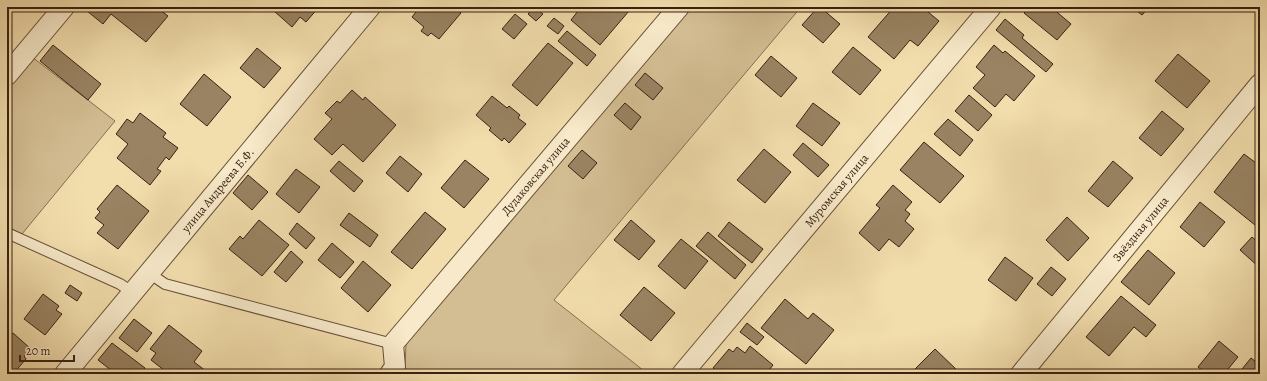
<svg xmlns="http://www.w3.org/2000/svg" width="1267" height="381" font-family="Alegreya,serif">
  <rect width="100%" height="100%" fill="#f2ddac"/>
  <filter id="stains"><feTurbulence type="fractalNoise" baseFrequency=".005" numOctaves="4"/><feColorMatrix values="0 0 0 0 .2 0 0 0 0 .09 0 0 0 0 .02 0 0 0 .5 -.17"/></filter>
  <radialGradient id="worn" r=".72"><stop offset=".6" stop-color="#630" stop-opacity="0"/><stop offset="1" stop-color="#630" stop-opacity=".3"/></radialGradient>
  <path fill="#d3bd92" stroke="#866f52" d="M690 7H801L554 300 648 374H402L405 367 406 344 414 334Z
    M32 57 115 121 22 234 7 227V87Z"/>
  <path fill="#998362" stroke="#392112" d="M7 7H12L7 14Z
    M90 7H156L168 16 146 42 111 14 103 24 87 11Z
    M277 7H319L306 22 300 17 292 27 274 11Z
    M410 7H454L461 13 439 39 431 33 428 36 421 31 424 27 412 17 416 12Z
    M534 7 543 14 536 21 528 14Z
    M581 7H624L629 11 600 45 571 20Z
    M818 7H820L840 24 823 43 802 25Z
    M894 7H922L939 21 918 46 910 40 894 59 868 37Z
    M1029 7H1051L1071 24 1057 40 1024 13Z
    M1132 7H1149L1142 15Z
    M515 14 527 24 514 39 502 29Z
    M554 18 564 26 558 34 547 26Z
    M1005 19 1024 35 1022 38 1053 64 1046 72 996 30Z
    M567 31 596 55 587 66 558 41Z
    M548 43 573 63 537 106 512 85Z
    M53 45 101 84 88 100 40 61Z
    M994 45 1003 53 1005 51 1035 76 1014 101 1006 94 995 107 973 88 985 75 976 67Z
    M853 47 881 70 860 95 832 72Z
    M257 48 281 68 264 88 240 68Z
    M1178 54 1210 81 1187 108 1155 81Z
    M771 56 797 78 781 97 755 75Z
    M645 73 663 88 653 100 635 85Z
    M204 74 231 97 207 126 180 104Z
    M352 90 363 100 365 97 396 125 363 162 343 144 332 155 314 139 332 119 325 113 337 101 340 103Z
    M969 95 992 115 978 131 955 111Z
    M492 96 507 108 509 106 520 115 518 118 526 124 509 143 504 138 502 141 489 130 491 128 476 115Z
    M625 103 641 117 631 130 614 115Z
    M813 103 840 123 822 146 796 126Z
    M1162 111 1184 129 1161 156 1139 138Z
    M140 113 166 133 163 137 178 148 169 160 166 157 157 169 161 171 150 185 117 158 128 144 116 134 127 119 133 123Z
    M948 119 973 140 960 156 934 134Z
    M924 142 964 176 940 203 900 170Z
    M803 143 829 165 818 177 793 155Z
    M764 149 791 172 765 203 737 180Z
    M582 150 597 163 583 179 568 166Z
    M1244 154 1260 166V218L1255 225 1214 192Z
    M400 156 422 174 408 192 386 173Z
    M465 160 489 179 464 208 441 188Z
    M339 161 363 181 354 192 330 171Z
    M1113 161 1133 178 1108 207 1088 191Z
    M296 169 320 187 299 213 276 194Z
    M248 175 268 192 252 210 233 193Z
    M117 185 149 211 118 249 97 233 104 225 95 218 100 212 97 209Z
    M893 185 912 202 905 210 910 214 905 221 914 229 899 247 889 239 879 251 859 233 880 208 876 205Z
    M1200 202 1225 222 1204 247 1180 227Z
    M425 212 446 229 412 269 391 252Z
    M349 213 378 235 370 247 340 225Z
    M1067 217 1089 238 1068 261 1046 240Z
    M259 220 289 245 262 276 229 249 240 236 243 239Z
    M631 220 655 241 639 260 614 240Z
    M729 222 763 249 752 263 718 236Z
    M297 223 315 238 306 249 289 234Z
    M708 232 746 265 735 279 696 246Z
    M1252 237 1260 244V268L1240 250Z
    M681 239 708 261 685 289 658 266Z
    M332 243 354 262 340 278 318 260Z
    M1148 250 1175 273 1149 305 1121 282Z
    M291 251 303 262 286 282 274 272Z
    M1005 257 1033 278 1016 301 988 280Z
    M363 261 391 285 368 312 341 288Z
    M1051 267 1066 279 1052 296 1037 284Z
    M70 285 82 293 77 301 65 293Z
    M644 287 675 313 651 341 620 315Z
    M43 294 59 306 56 310 62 314 45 335 24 319Z
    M1121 296 1156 325 1146 337 1134 327 1109 356 1086 337Z
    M785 299 808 319 813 313 834 330 806 364 761 328Z
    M134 319 152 333 137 352 119 338Z
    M747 323 764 337 757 345 740 332Z
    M169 325 202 351 194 362 206 371 204 374H169L151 360 156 353 150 349Z
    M13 333 31 349 24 356 26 359 13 374H7V339Z
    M1219 341 1238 357 1224 374H1207L1198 367Z
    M112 343 145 368 141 374H116L98 360Z
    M750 346 773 365 766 374H720L713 368 729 349 733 352 737 347 745 353Z
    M935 349 959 372 957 374H910Z
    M1251 358 1260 365V374H1238Z"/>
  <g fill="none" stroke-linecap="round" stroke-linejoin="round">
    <defs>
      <path id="lane" d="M7 233 120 284 132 292
        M149 273 165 284 393 344"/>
      <g id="street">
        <path d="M7 75 64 7"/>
        <path id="s1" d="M65 374 370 7"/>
        <path id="s2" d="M390 374 395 367 393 344 679 7"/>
        <path id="s3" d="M682 374 991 7"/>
        <path id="s4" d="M1021 374 1260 84"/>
      </g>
    </defs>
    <use href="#lane" stroke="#675038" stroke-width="12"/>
    <use href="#street" stroke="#675038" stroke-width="22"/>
    <use href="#lane" stroke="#f7e9c9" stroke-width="10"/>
    <use href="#street" stroke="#f7e9c9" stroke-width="20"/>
  </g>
  <g text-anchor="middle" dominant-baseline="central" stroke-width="3" stroke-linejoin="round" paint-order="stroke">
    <g font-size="12" fill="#392112" stroke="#f7e9c9">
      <text stroke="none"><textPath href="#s2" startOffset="252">Дудаковская улица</textPath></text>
      <text stroke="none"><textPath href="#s1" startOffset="239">улица Андреева Б.Ф.</textPath></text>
      <text stroke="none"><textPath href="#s3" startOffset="240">Муромская улица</textPath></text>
      <text stroke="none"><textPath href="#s4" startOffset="188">Звёздная улица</textPath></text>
    </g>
  </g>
  <rect width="1267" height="381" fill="none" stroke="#f2ddac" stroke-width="24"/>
  <rect x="8" y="8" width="1251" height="365" fill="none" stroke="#392112" stroke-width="2"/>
  <rect x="12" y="12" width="1243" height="357" fill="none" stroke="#392112"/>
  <path d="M20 355v6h54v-6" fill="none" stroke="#392112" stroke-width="2"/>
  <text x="26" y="355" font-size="12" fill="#392112" stroke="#f7e9c9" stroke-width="3" paint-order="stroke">20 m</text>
  <rect width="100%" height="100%" filter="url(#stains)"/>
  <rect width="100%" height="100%" fill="url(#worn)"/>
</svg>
